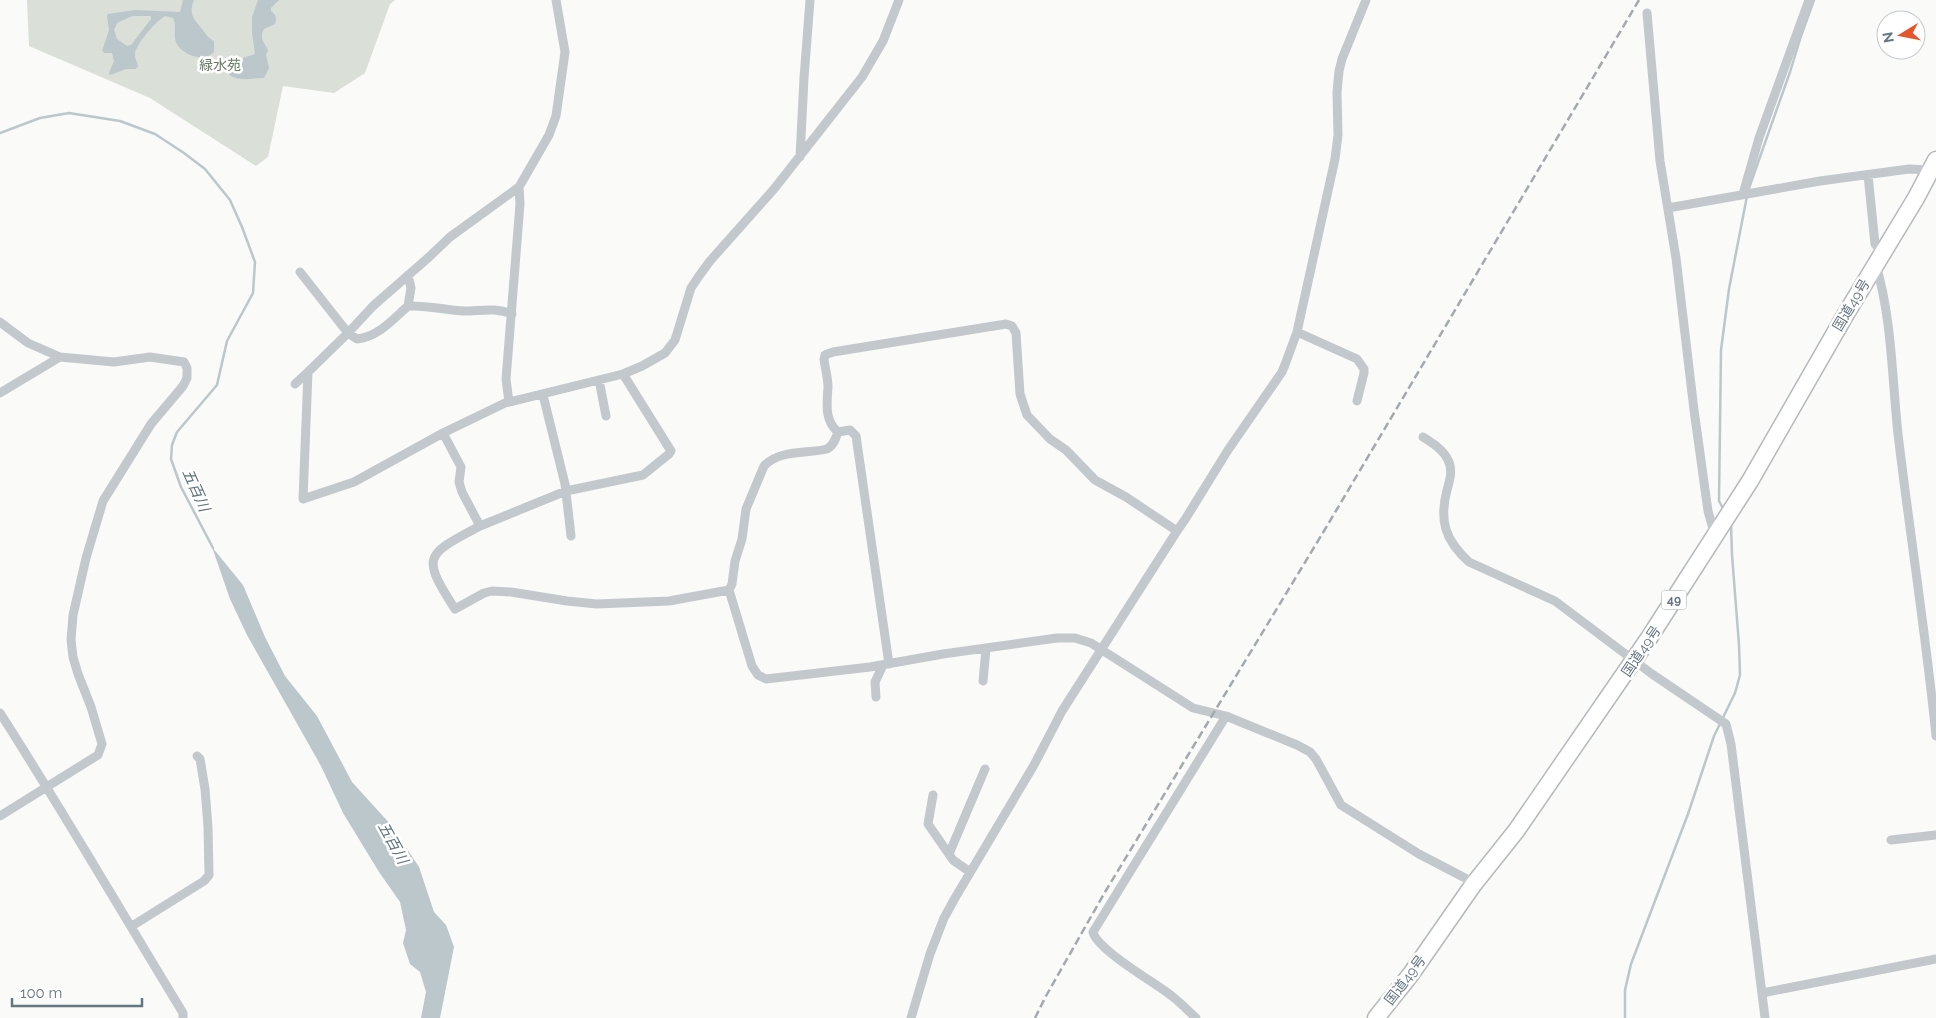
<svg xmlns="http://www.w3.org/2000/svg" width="1936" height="1018" font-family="Raleway,'Noto Sans JP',sans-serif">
  <rect width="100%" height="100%" fill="#fafaf8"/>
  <path fill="#dadfd7" d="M27 0H395L390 4 365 73 334 93 283 86 268 157 256 166 150 98 29 46Z"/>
  <path fill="#bbc7cb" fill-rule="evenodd" d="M183 0H194C188 14 194 19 202 29 206 34 208 38 214 41V52C204 63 181 55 176 42 173 34 177 25 173 18L165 16C157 20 134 46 135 55 135 60 138 62 138 67L135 69H126L110 75 109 73 114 61 112 53H105L102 51 109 30 107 16 108 14 135 10 180 12ZM132 16H151V19L131 45 127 46 117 39 114 30 117 23Z
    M258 0H279L271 8V11C276 15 277 18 275 24L264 29C259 38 264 42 268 50L266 55 269 68 264 78C250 78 237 83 226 72V66L233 61 255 54 252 33V17Z
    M212 547 243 585 265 637 285 676 317 716 352 782 392 826 419 867 434 912 446 925 454 947 440 1018H421L426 992 420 972 410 964 403 943 406 930 400 902 379 872 343 813 321 766 247 635 230 599Z"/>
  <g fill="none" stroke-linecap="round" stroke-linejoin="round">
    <path stroke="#bbc7cb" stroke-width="2.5" d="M0 133 40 118 69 113 120 121 155 134 184 153 205 169 230 200 242 227 255 262 253 293 227 341 217 385 177 432 172 445 171 459 181 487 213 548
      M1748 191 1790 72 1801 36 1814 0
      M1724 510 1719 501 1721 350 1729 289 1747 196
      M1625 1018V990L1631 964 1688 814 1714 736 1735 693 1740 675 1739 645 1732 555 1731 524"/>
    <defs>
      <path id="highway" d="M1376 1018 1411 974 1473 885 1516 831 1649 638 1750 481 1847 312 1916 198 1936 160"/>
    </defs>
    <use href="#highway" stroke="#b4b9bd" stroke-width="19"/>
    <path stroke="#c3c8cc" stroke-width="9" d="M556 0 565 52 556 116 549 135 519 187 450 237 429 257 373 306 348 333 308 372 303 499 354 482 443 433 505 403 623 374 642 366 665 353 675 340 691 288 699 276 710 261 774 189 862 77 883 41 899 0
      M1647 13 1660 161 1676 258 1694 410 1708 511 1715 536
      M800 157 804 78 810 0
      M1868 175 1875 244 1883 254
      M1743 194 1759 138 1809 0
      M1668 208 1820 181 1909 169 1930 170
      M1876 265C1892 319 1892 379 1898 434 1910 535 1926 635 1936 736
      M300 272 348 333 357 339C378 337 392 320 408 306 427 305 445 310 464 311 481 311 495 307 512 314
      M408 306 411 288 408 275
      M0 322 28 343 60 357 114 362 150 357 184 362 187 368V378L183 386 151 424 103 501 86 558 73 615 71 640 73 657 78 674 91 707 102 744 98 755 0 816
      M1297 332 1357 359 1364 369V373L1357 401
      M599 380 606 416
      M295 384 308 372
      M0 393 60 357
      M543 395 565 484 571 536
      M509 402 506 379 520 204 519 187
      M838 432 850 430 856 436 889 664
      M443 433 461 467 459 482 462 492 480 526C426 555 420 555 455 609L484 593 492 591 511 592 567 601 597 604 669 601 729 590 752 666 758 675 766 679 870 667 943 654 1057 638H1075L1091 643 1193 708 1226 716 1297 745 1310 752 1316 759 1341 805 1419 854 1467 879 1473 885
      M1423 437C1432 443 1443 449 1448 460 1453 469 1450 480 1447 490 1439 521 1445 540 1469 562L1555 601 1652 674 1726 724 1731 744 1765 1018
      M480 526 566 491 643 475 669 454 671 451 623 374
      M729 590 732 584 735 561 742 539 746 509 764 466C780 449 807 454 827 449 834 445 836 438 838 432 824 420 827 403 828 387 828 378 825 368 824 359L825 355 833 352 1006 324 1012 326 1016 333 1020 394 1027 415 1050 439 1066 450 1095 480 1126 497 1177 531
      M983 681 986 649
      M876 697 875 682 883 665
      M0 713C63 811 122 913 183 1013V1018
      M933 795 928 824 953 860 970 872
      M1891 840 1936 835
      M949 854 985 769
      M132 926 204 881 209 875 208 827 205 789 200 759 197 756
      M1762 993 1936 959
      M911 1018 930 954 944 918 955 898 1034 765 1062 711 1177 531 1186 518 1228 450 1282 372 1286 362 1297 332 1335 159 1338 135 1337 92 1339 71 1342 59 1366 0
      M1196 1018C1188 1011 1181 1003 1173 997 1156 983 1097 950 1093 932L1226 716"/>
    <use href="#highway" stroke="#fff" stroke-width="16"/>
    <path stroke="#a2aab0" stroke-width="2.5" stroke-dasharray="8 4" stroke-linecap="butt" d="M1035 1018 1046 996 1105 892 1324 531 1639 0"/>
  </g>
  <g text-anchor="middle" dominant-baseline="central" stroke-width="5" stroke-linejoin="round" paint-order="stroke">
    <rect fill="#fff" stroke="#939fa8" stroke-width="1" x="1661.5" y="590.5" width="25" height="19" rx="4"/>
    <g font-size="12" font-weight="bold" fill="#657683">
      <text x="1674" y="600">49</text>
    </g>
    <g font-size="14" fill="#687a64" stroke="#fff">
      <text x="220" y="65">緑水苑</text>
    </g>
    <g font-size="14" fill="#657683" stroke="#fff">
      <text transform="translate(1851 305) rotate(-59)">国道49号</text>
      <text transform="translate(1641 651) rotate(-56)">国道49号</text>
      <text transform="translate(1405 980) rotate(-53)">国道49号</text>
    </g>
    <g font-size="15" font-style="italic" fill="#60757c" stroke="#fff">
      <text transform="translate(196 490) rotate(66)">五百川</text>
      <text transform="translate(393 843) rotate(61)">五百川</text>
    </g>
  </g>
  <g transform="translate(1901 35) rotate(260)"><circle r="24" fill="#ffffff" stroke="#c1c8cd"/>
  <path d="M0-4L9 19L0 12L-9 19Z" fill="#e4572e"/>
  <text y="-8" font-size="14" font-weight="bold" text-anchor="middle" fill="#657683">N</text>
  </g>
  <path d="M12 998v8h130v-8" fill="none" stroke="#657683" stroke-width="2.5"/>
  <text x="20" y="998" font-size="15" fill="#657683" stroke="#ffffff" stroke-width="4" paint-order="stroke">100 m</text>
</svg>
